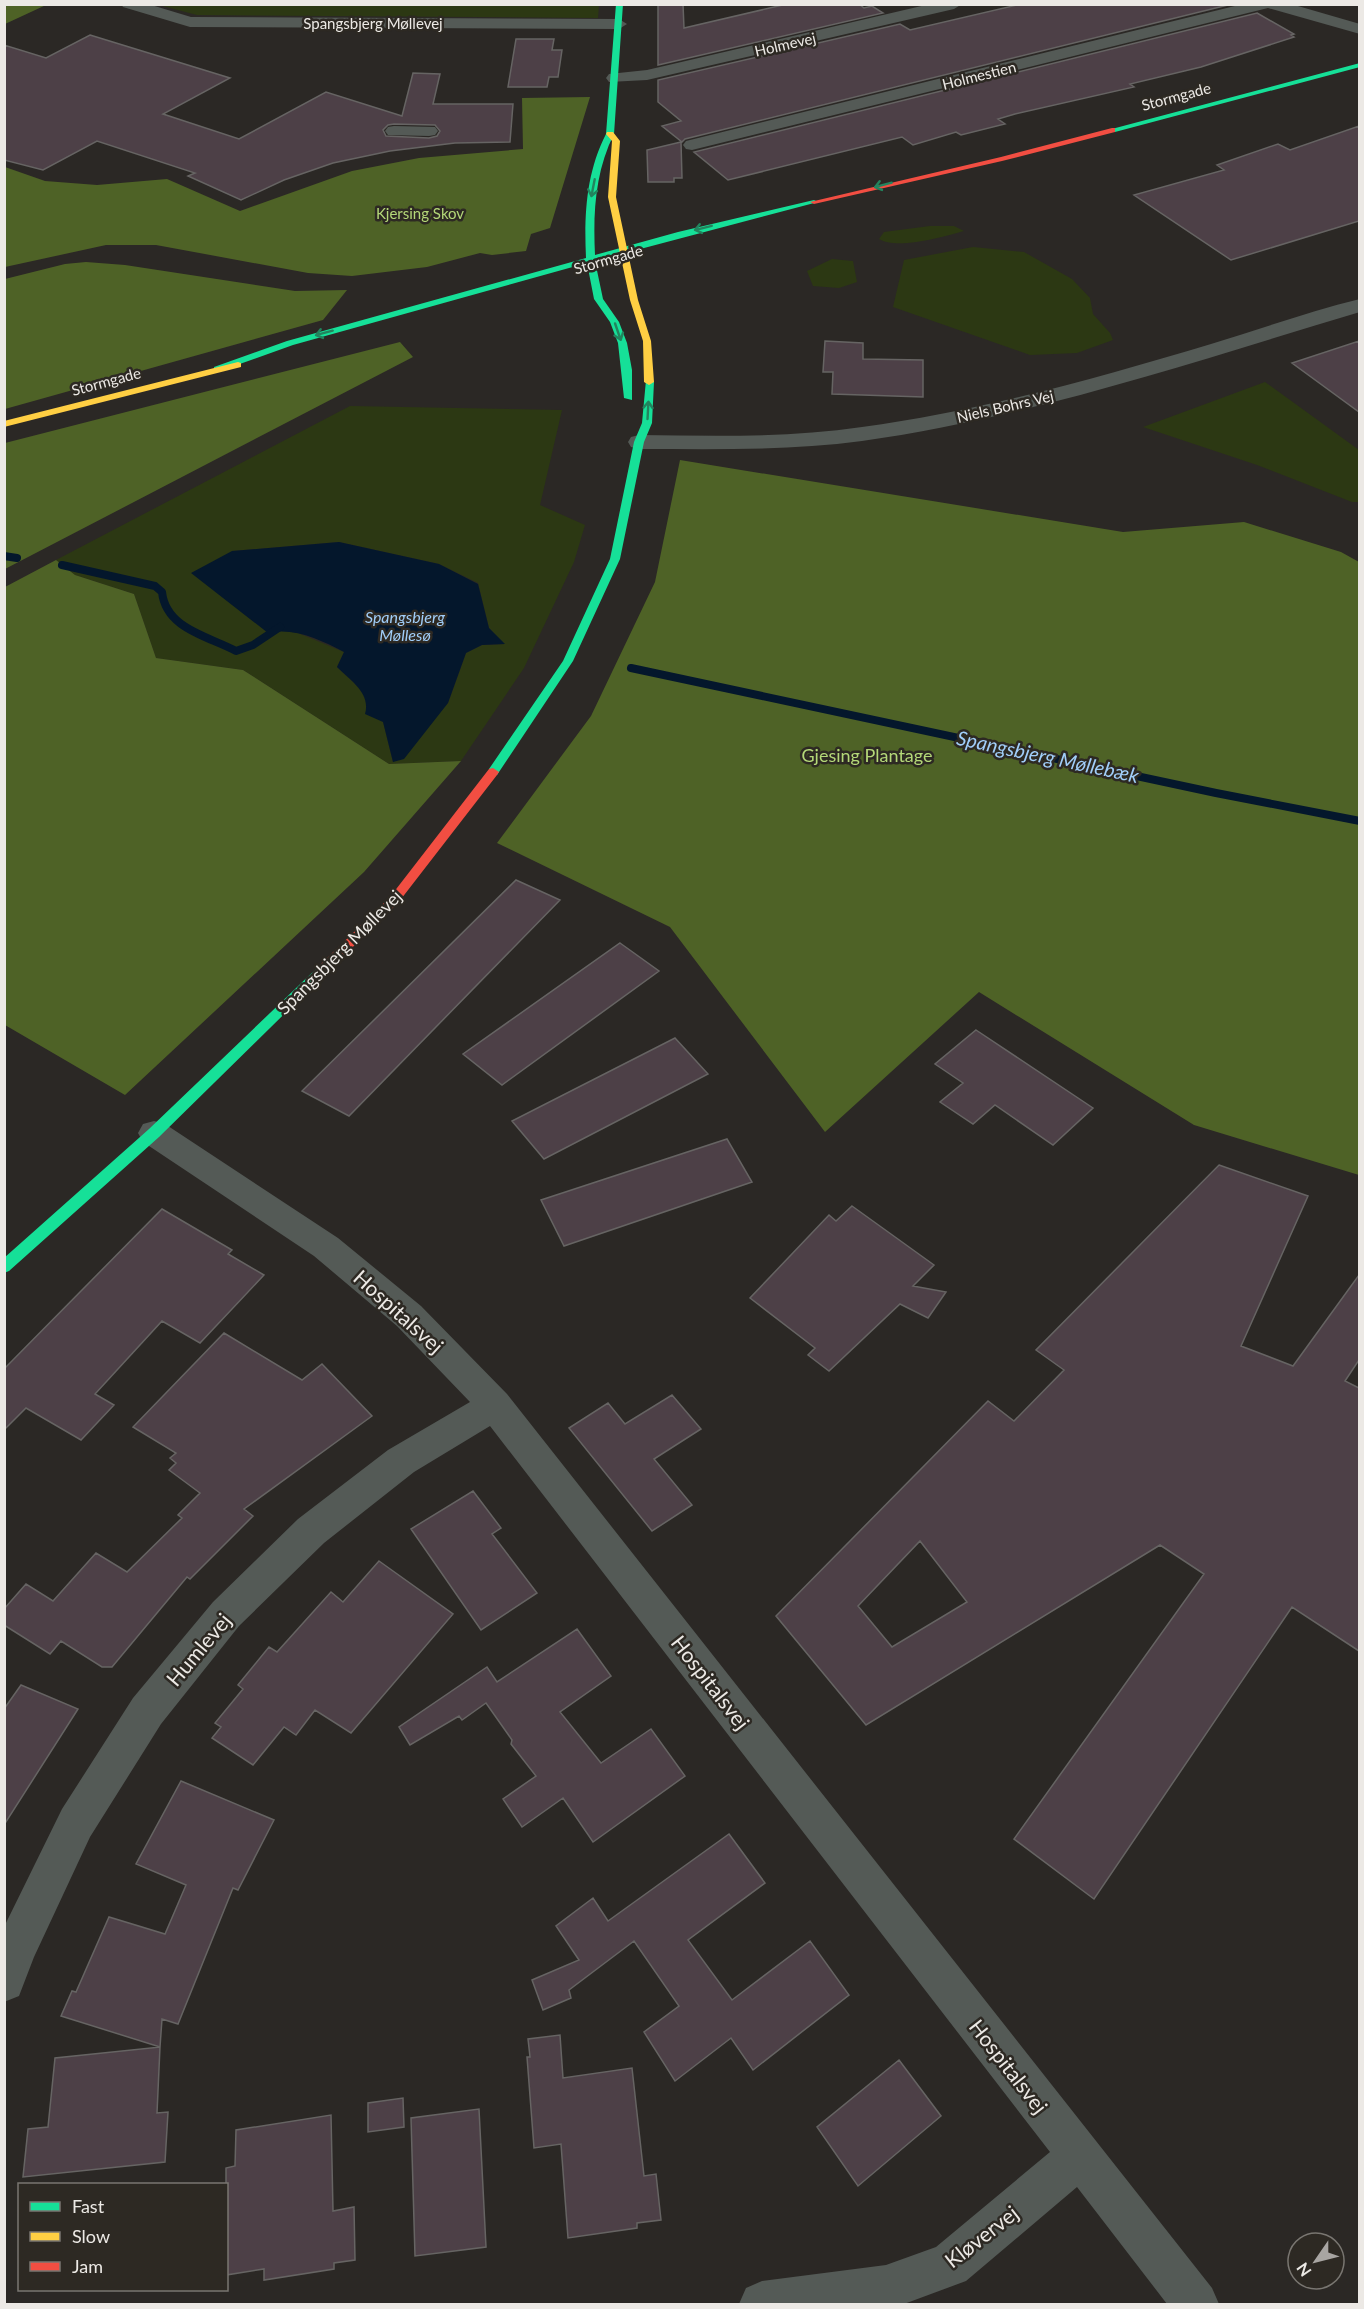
<svg xmlns="http://www.w3.org/2000/svg" width="1364" height="2309" font-family="Lato,sans-serif">
  <rect width="100%" height="100%" fill="#2b2825"/>
  <path fill="#2c3813" fill-rule="evenodd" d="M159 5 599 4V5L598 18 197 15Z
    M930 226H954L964 231C943 237 897 250 879 239L884 232Z
    M973 247 1024 252 1072 279 1090 298 1093 314 1110 333 1113 340 1077 353 1030 355 893 307 904 260Z
    M832 259 853 261 857 282 839 288 813 286 807 271Z
    M1265 382 1359 450V502H1352L1257 465 1143 427Z
    M350 406 562 410 540 505 585 525 574 562 524 668 461 761 389 764 243 670 156 658 134 594 75 575 56 560ZM339 542 439 564 478 583 489 628 504 644 482 645 466 653 448 703 393 762 383 721 366 714C371 693 351 681 337 667L344 652 298 633 280 630 232 551Z"/>
  <path fill="#4e6226" d="M5 4H46V5L5 24Z
    M590 97 550 228 531 234 526 251 492 255 480 253 427 267 352 276 308 273 156 245H106L5 267V167L45 181 97 185 167 179 240 211 352 171 419 158 523 149 522 98Z
    M86 262 125 265 295 291 347 290 323 320 5 409V279L65 264Z
    M400 342 413 357 5 569V443Z
    M680 460 1123 532 1244 522 1341 552 1359 562V1175L1194 1125 979 992 825 1132 670 927 497 843 591 716 655 582Z
    M56 560 75 575 134 594 156 658 243 670 389 764 461 761 364 872 125 1095 5 1025V587Z"/>
  <path fill="#04172c" d="M339 542 439 564 478 584 489 628 505 644 482 645 466 653 448 703 404 759 393 762 383 722 365 714C371 693 351 681 337 667L344 652C321 640 294 627 268 633L191 573 232 551Z"/>
  <g fill="none" stroke-linecap="round" stroke-linejoin="round">
    <path stroke="#04172c" stroke-width="8" d="M4 556 17 558
      M62 565 155 586 162 592C166 629 208 636 236 651L253 645 280 627
      M631 668 1216 793 1360 821"/>
  </g>
  <path fill="#4d4047" stroke="#666463" stroke-width="1.5" fill-rule="evenodd" d="M658 4H683L684 28 787 4H859L864 8 872 6 883 13 658 65Z
    M1021 4H1232L685 139 682 142 662 126 681 121 658 102V80L900 24 910 30Z
    M1257 13 1294 34 1291 35 1294 37 1201 67 1130 84 1134 87 1015 114 998 119 1005 124 961 135 956 132 913 145 902 137 728 180 694 152Z
    M90 35 230 78 163 114 239 139 326 92 402 116 413 73 440 74 433 104H513L510 142 455 143 390 151 333 163 284 180 241 200 188 176 195 173 97 141 43 170 4 160V45L46 58ZM394 124 435 125 440 131 437 136 429 138 386 136 383 130 388 125Z
    M516 39H554L552 50H562L558 77H549L547 87H508Z
    M1359 126V221L1231 260 1134 195 1224 170 1217 165 1278 144 1290 150Z
    M681 142 682 178H674V182H648L647 150Z
    M825 341 863 343V359L923 360V397L832 394 833 372H823Z
    M1359 341V412L1292 363Z
    M516 880 560 900 349 1116 302 1091Z
    M620 943 659 971 502 1085 463 1054Z
    M976 1030 1093 1108 1053 1145 995 1105 973 1124 940 1102 963 1083 935 1064Z
    M675 1038 708 1074 544 1159 512 1121Z
    M727 1139 752 1182 564 1246 541 1200Z
    M1219 1165 1308 1196 1241 1346 1293 1366 1359 1275V1360L1345 1381 1359 1388V1651L1292 1607 1094 1899 1014 1839 1204 1574 1160 1545 866 1725 776 1616 988 1401 1014 1421 1064 1370 1036 1350ZM920 1541 967 1602 892 1647 858 1606Z
    M852 1206 934 1265 913 1286 946 1292 928 1318 900 1304 829 1371 808 1355 815 1348 750 1298 829 1215 836 1221Z
    M162 1209 232 1250 228 1254 264 1275 200 1343 162 1321 95 1394 114 1405 81 1440 26 1408 4 1430V1369Z
    M224 1333 302 1380 322 1364 372 1416 244 1509 253 1516 190 1579 187 1577 112 1667H102L61 1641 50 1654 4 1625V1609L26 1584 53 1601 96 1553 127 1572 182 1518 178 1515 200 1493 169 1470 176 1463 170 1458 176 1453 133 1427Z
    M672 1395 701 1429 654 1459 692 1505 652 1531 569 1428 608 1403 625 1424Z
    M473 1491 501 1528 492 1534 537 1593 481 1630 411 1529Z
    M379 1561 453 1614 351 1733 315 1710 296 1735 284 1727 253 1765 212 1738 221 1727 215 1723 243 1689 238 1685 269 1647 277 1652 331 1592 343 1602Z
    M577 1629 611 1676 560 1712 601 1763 651 1729 685 1776 593 1842 563 1798 522 1827 503 1799 536 1776 511 1744 512 1740 486 1703 462 1720 459 1716 410 1745 399 1727 487 1667 497 1682Z
    M21 1685 78 1709 4 1825V1709Z
    M181 1781 274 1820 238 1890 233 1888 178 2024 162 2019 160 2047 61 2016 72 1991 76 1992 109 1917 165 1934 186 1885 136 1864Z
    M729 1834 765 1883 688 1940 732 2000 810 1941 849 1995 753 2070 731 2038 675 2081 644 2032 679 2006 634 1941 569 1990 571 1998 543 2010 532 1980 579 1960 556 1926 593 1898 608 1921Z
    M560 2035 563 2078 632 2068 644 2176 656 2174 661 2220 637 2223V2228L568 2238 561 2144 534 2148 527 2057H530L528 2039Z
    M160 2047 157 2113 168 2112 165 2162 23 2177 28 2129 48 2127 55 2058Z
    M899 2060 941 2116 858 2186 817 2127Z
    M403 2098 404 2127 368 2132V2103Z
    M479 2109 486 2247 415 2256 411 2118Z
    M331 2115 333 2211 354 2207 355 2260 334 2263V2269L264 2280V2269L226 2275V2168L235 2166 236 2130Z"/>
  <g fill="none" stroke-linecap="round" stroke-linejoin="round">
    <path fill="#545a56" fill-rule="evenodd" d="M121 4H148L191 17 619 19 627 24 619 29 190 27 123 7Z
      M930 4H962L954 9 647 80 609 82 606 78 609 74 647 70Z
      M1243 4H1291L1360 24V34L1268 8 692 150 686 149 683 145 686 141Z
      M394 126 435 127 438 131 435 135 429 136 388 135 385 131 388 127Z
      M1360 299V312C1196 361 1032 417 862 441 788 451 713 449 639 449L631 447 628 442 631 437 639 435C713 436 788 438 862 427 981 411 1097 378 1211 344 1261 329 1310 311 1360 299Z
      M154 1121 165 1124 338 1238 421 1306 507 1394 1212 2288 1219 2304H1167L1077 2187 966 2281 904 2304H739L746 2288 762 2281 886 2265 936 2247 1050 2152 490 1426 414 1472 324 1543 239 1626 161 1724 90 1837 34 1957 19 1996 4 2002V1927L62 1809 133 1698 213 1602 298 1519 388 1450 470 1402 397 1326 314 1256 143 1142 138 1133 143 1124Z"/>
    <path fill="#16e098" fill-rule="evenodd" d="M616 4H623L614 134C595 172 593 213 595 255L678 232 814 200 818 202 595 261 603 299 619 322 627 343 632 370V400L624 398 618 343 610 322 594 299 587 263 293 345 220 371H214V367L287 341 586 258C584 215 586 173 606 134Z
      M1360 63V67L1115 132 1108 130Z
      M646 380 654 382 652 423 644 442 620 559 573 661 497 775H489V769L563 661 610 559 634 442 642 423Z
      M322 966 328 970 326 973 159 1137 9 1271 4 1273V1258L149 1129 318 967Z"/>
    <path fill="#ffcf43" fill-rule="evenodd" d="M607 132H613L620 141 616 197 638 300 651 341 654 382 649 385 644 382 643 341 630 300 608 197 612 141 606 134Z
      M238 362 241 363V367L4 427V421Z"/>
    <path fill="#f24e42" fill-rule="evenodd" d="M1112 128H1115V132L1002 161 814 204 810 202 1001 157Z
      M493 768 499 772 497 775 398 903 326 973H318L316 970 318 967 390 897 489 769Z"/>
  </g>
  <defs><path id="oneway-shaft" d="M-6 0H5M1.5-3L5.5 0L1.5 3" fill="none" stroke-width="1.6" stroke-linecap="round" stroke-linejoin="round" transform="scale(1.5)"/></defs>
  <g stroke="#22845e">
    <use href="#oneway-shaft" transform="translate(883 185) rotate(165)"/>
    <use href="#oneway-shaft" transform="translate(593 188) rotate(101)"/>
    <use href="#oneway-shaft" transform="translate(703 228) rotate(166)"/>
    <use href="#oneway-shaft" transform="translate(618 332) rotate(71)"/>
    <use href="#oneway-shaft" transform="translate(324 333) rotate(165)"/>
    <use href="#oneway-shaft" transform="translate(648 410) rotate(-87)"/>
  </g>
  <g text-anchor="middle" dominant-baseline="central" stroke-width="5" stroke-linejoin="round" paint-order="stroke">
    <g font-size="15" fill="#ece9e5" stroke="#2d2923">
      <text x="373" y="23">Spangsbjerg Møllevej</text>
      <text transform="translate(785 44) rotate(-13)">Holmevej</text>
      <text transform="translate(979 75) rotate(-14)">Holmestien</text>
      <text transform="translate(1176 96) rotate(-15)">Stormgade</text>
      <text transform="translate(608 259) rotate(-16)">Stormgade</text>
      <text transform="translate(106 381) rotate(-15)">Stormgade</text>
      <text transform="translate(1005 406) rotate(-13)">Niels Bohrs Vej</text>
    </g>
    <g font-size="15" fill="#b4d878" stroke="#2d2923">
      <text x="420" y="213">Kjersing Skov</text>
    </g>
    <g font-size="16" font-style="italic" fill="#a1cef9" stroke="#2d2923">
      <text x="405" y="616">Spangsbjerg<tspan x="405" dy="18">Møllesø</tspan></text>
    </g>
    <g font-size="18" fill="#b4d878" stroke="#2d2923">
      <text x="867" y="755">Gjesing Plantage</text>
    </g>
    <g font-size="18" fill="#ece9e5" stroke="#2d2923">
      <text transform="translate(339 952) rotate(-45)">Spangsbjerg Møllevej</text>
    </g>
    <g font-size="20" font-style="italic" fill="#a1cef9" stroke="#2d2923">
      <text transform="translate(1048 756) rotate(12)">Spangsbjerg Møllebæk</text>
    </g>
    <g font-size="21" fill="#ece9e5" stroke="#2d2923">
      <text transform="translate(399 1311) rotate(42)">Hospitalsvej</text>
      <text transform="translate(198 1649) rotate(-50)">Humlevej</text>
      <text transform="translate(711 1682) rotate(52)">Hospitalsvej</text>
      <text transform="translate(1009 2066) rotate(52)">Hospitalsvej</text>
      <text transform="translate(981 2236) rotate(-38)">Kløvervej</text>
    </g>
  </g>
  <rect width="1364" height="2309" fill="none" stroke="#ece9e5" stroke-width="12"/>
  <rect x="18" y="2183" width="210" height="108" fill="#2d2923" stroke="#797671" stroke-width="1.5"/>
  <rect x="30" y="2202" width="30" height="9" fill="#16e098" stroke="#797671" stroke-width="1.5"/>
  <text x="72" y="2213" font-size="18" fill="#ece9e5">Fast</text>
  <rect x="30" y="2232" width="30" height="9" fill="#ffcf43" stroke="#797671" stroke-width="1.5"/>
  <text x="72" y="2243" font-size="18" fill="#ece9e5">Slow</text>
  <rect x="30" y="2262" width="30" height="9" fill="#f24e42" stroke="#797671" stroke-width="1.5"/>
  <text x="72" y="2273" font-size="18" fill="#ece9e5">Jam</text>
  <g transform="translate(1316 2261) rotate(235)"><circle r="28" fill="#2d2923" stroke="#797671" stroke-width="1.5"/>
  <path d="M0-4.5L10 22L0 15L-10 22Z" fill="#a8a5a2"/>
  <text y="-9" font-size="16" font-weight="bold" text-anchor="middle" fill="#ece9e5">N</text>
  </g>
</svg>
